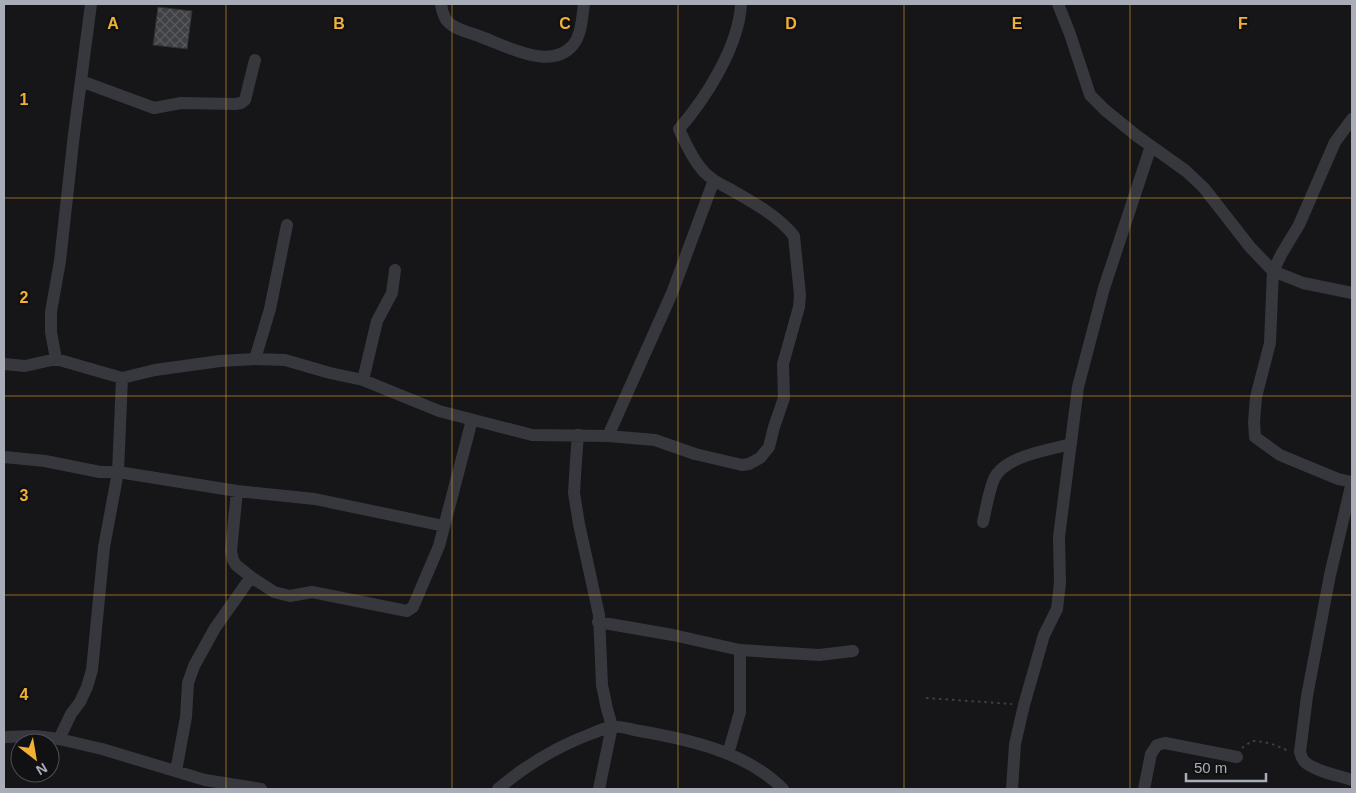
<svg xmlns="http://www.w3.org/2000/svg" width="1356" height="793" font-family="Arial,sans-serif">
  <defs>
    <pattern id="building-cross-hatch" width="8" height="8" patternUnits="userSpaceOnUse" patternTransform="scale(1.25)"><rect width="8" height="8" fill="#404145"/><path d="M0 0l8 8M0 8l8-8" fill="none" stroke="#595a5e"/></pattern>
  </defs>
  <rect width="100%" height="100%" fill="#161618"/>
  <path fill="url(#building-cross-hatch)" stroke="#303034" d="M158 7 192 11 187 49 153 45Z"/>
  <g fill="none" stroke-linecap="round" stroke-linejoin="round">
    <path stroke="#3d3f44" stroke-width="2" stroke-dasharray="2.5 4" stroke-linecap="butt" d="M926 698 1012 704
      M1242 748 1252 741C1265 741 1277 745 1288 751"/>
    <path stroke="#37383d" stroke-width="12" d="M441 4C442 10 443 17 448 22 456 30 469 32 479 36 504 45 551 72 573 45 582 34 582 17 584 4
      M1058 4 1070 34 1090 95 1105 110 1137 136 1186 171 1204 188 1250 247 1273 271 1303 283 1352 293
      M81 81 154 108 181 103 235 104 241 103 245 100 255 60
      M1352 119 1335 142 1299 225 1282 253 1273 271 1270 343 1256 397 1254 422 1255 437 1280 455 1338 479 1352 482
      M56 359 51 332V312L60 261 74 134 91 4
      M255 359 270 309 287 225
      M4 364 25 366 56 359 122 378 155 370 220 361 255 359 285 360 330 373 363 380 439 411 532 435 608 436 655 440 695 454 742 465 749 464 760 458 769 447 774 427 784 398 783 364 799 307 800 295 794 236C779 217 756 204 735 192 723 185 708 179 700 167 691 156 685 142 679 129 706 98 739 46 741 4
      M363 380 377 321 392 293 395 270
      M578 435 576 460 574 493 579 524 599 615 602 685 607 709 612 726 599 789
      M608 436 672 293 714 180
      M4 457 45 461 100 472H118L237 491 315 499 444 526
      M1352 482 1330 575 1307 696 1300 752C1301 756 1302 760 1306 763 1318 772 1337 775 1352 780
      M237 491 231 551 233 560 236 565 251 577 274 592 290 596 312 592 407 611 413 607 439 546 472 420
      M983 522C986 509 989 490 994 479 1004 456 1049 450 1071 444
      M598 622 673 635 740 650 819 655 853 651
      M4 737 35 736 59 739 102 749 205 780 261 789
      M59 739 71 714 80 702 87 687 92 670 104 547 118 472 122 378
      M728 754 740 712V650
      M176 771 186 717 188 683 194 666 215 628 251 577
      M498 789C526 765 558 746 593 733 598 731 605 728 611 727 619 725 632 730 640 731 691 740 746 752 783 789
      M1012 789 1015 744 1024 705 1044 635 1057 609 1060 583 1059 537 1078 387 1104 288 1151 146
      M1144 789 1151 754 1157 745 1165 743 1237 757"/>
  </g>
  <path fill="none" stroke="#f2b134" stroke-width="1" stroke-opacity="0.55" d="M226 4V789M452 4V789M678 4V789M904 4V789M1130 4V789M4 198H1352M4 396H1352M4 595H1352"/>
  <g font-size="16" text-anchor="middle" font-weight="bold" fill="#f2b134" stroke="#111113" stroke-width="4.5" stroke-linejoin="round" paint-order="stroke">
    <text x="113" y="29">A</text>
    <text x="339" y="29">B</text>
    <text x="565" y="29">C</text>
    <text x="791" y="29">D</text>
    <text x="1017" y="29">E</text>
    <text x="1243" y="29">F</text>
    <text x="24" y="105">1</text>
    <text x="24" y="303">2</text>
    <text x="24" y="501">3</text>
    <text x="24" y="700">4</text>
  </g>
  <rect width="1356" height="793" fill="none" stroke="#a8adb8" stroke-width="10"/>
  <g transform="translate(35 758) rotate(149)"><circle r="24" fill="#111113" stroke="#4d4f55"/>
  <path d="M0-4L9 19L0 12L-9 19Z" fill="#f2b134"/>
  <text y="-8" font-size="14" font-weight="bold" text-anchor="middle" fill="#a8adb8">N</text>
  </g>
  <path d="M1186 773v8h80v-8" fill="none" stroke="#a8adb8" stroke-width="2.5"/>
  <text x="1194" y="773" font-size="15" fill="#a8adb8" stroke="#111113" stroke-width="4" paint-order="stroke">50 m</text>
</svg>
